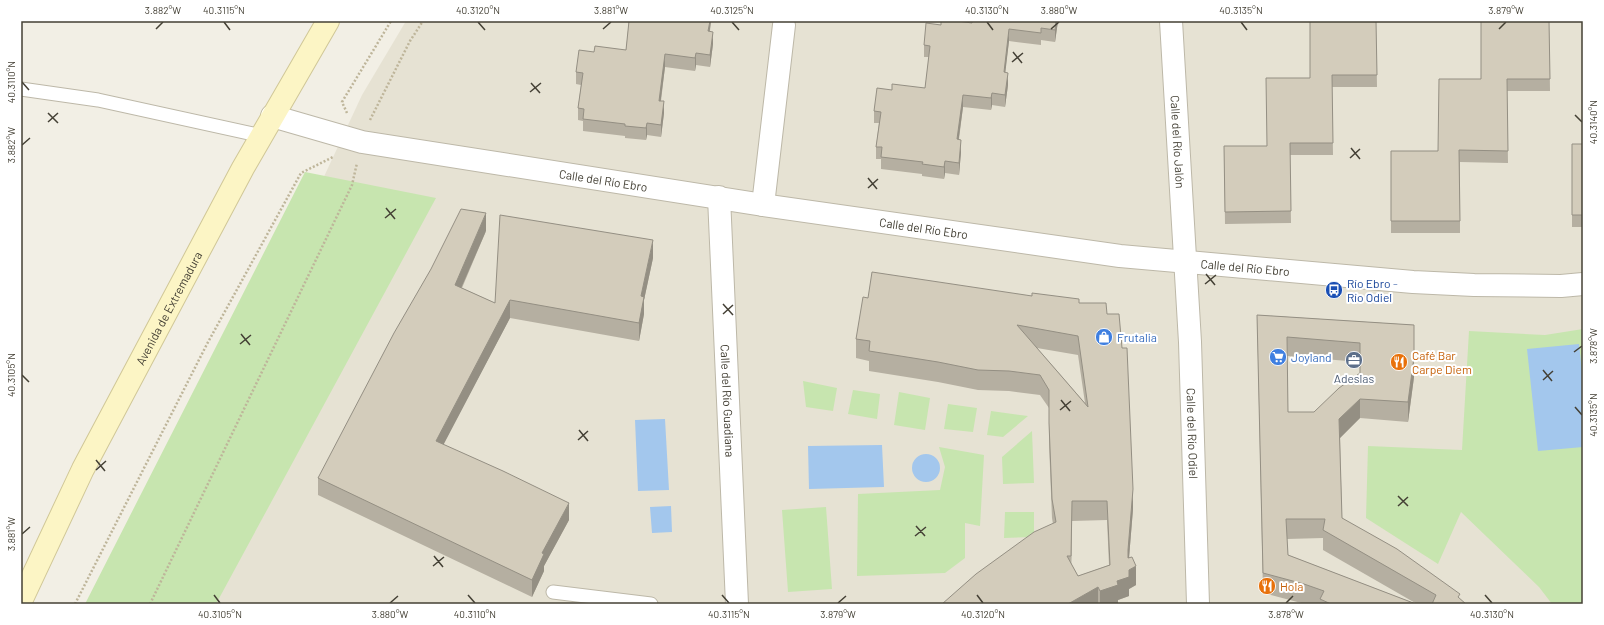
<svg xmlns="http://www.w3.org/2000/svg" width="1604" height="625" font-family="Barlow,sans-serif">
  <rect width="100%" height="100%" fill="#f2efe5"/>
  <path fill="#e6e2d3" d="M406 21H1583V604H125L362 95Z"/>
  <path fill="#c7e5af" d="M305 172 436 198 216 604H85Z
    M1583 329V604H1552L1539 587 1461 512 1438 564 1366 518 1368 446 1462 450 1469 331 1545 335Z
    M803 381 837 388 833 411 806 407Z
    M853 390 880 394 877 419 848 414Z
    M899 392 930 398 925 430 894 425Z
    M948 404 977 408 973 432 944 429Z
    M991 411 1028 416 1003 437 987 435Z
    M1032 431 1034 483 1003 484 1002 457Z
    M939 447 984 455 980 526 965 523V558L945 573 857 576 858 494 940 490 945 467Z
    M826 507 832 589 788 592 782 510Z
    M1005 512H1034V537L1004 538Z"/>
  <path fill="#a3c7ed" d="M1579 344 1583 380V447L1538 451 1527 349Z
    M665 419 669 490 638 491 635 420Z
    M882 445 884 487 809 489 808 446Z
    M912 468a14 14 0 1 1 28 0a14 14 0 1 1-28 0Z
    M671 506 672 532 652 533 650 507Z"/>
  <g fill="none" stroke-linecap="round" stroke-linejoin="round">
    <defs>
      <path id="lane" d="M21 89 98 100 262 136
        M553 592 651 604"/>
      <g id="street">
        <path id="s1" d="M1171 21 1190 342 1198 604"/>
        <path id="s2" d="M272 116 362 142 763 205 1120 256 1413 282 1474 285 1561 286 1583 284"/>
        <path id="s3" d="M719 197 737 604"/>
        <path d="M763 205 784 25"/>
      </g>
      <g id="secondary">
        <path id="s4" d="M21 601 83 469 243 168 328 21"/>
      </g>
    </defs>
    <use href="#lane" stroke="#bdb8a8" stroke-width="15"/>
    <use href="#street" stroke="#bdb8a8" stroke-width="24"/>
    <use href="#secondary" stroke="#d0c797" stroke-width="24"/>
    <path stroke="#beb59a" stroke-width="2.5" stroke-dasharray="2 2" stroke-linecap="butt" d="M347 113 342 102 391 21
      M370 120 410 41 423 21
      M75 604 207 344 301 173 333 157
      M150 604 352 185 357 163"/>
    <use href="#lane" stroke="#fff" stroke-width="13"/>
    <use href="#street" stroke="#fff" stroke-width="22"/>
    <use href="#secondary" stroke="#fcf5c5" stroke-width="22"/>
  </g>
  <path fill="#b5afa1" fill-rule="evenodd" d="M629 21H711L710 31 713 44 710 67 696 65 695 71 665 67 661 101 664 113 661 137 647 135 646 140 625 138V136L583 131V121L578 120V108L581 85 576 84V72L594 52 626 50Z
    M972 21H1058L1055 42 1041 40V45L1009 41 1005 72 1008 85 1005 107 992 105 991 110 963 107 959 139 961 152 959 175 945 173 944 179 922 176V174L881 169V159H876V147L879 123H874V111L892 90 925 88 929 57H924V45L941 25 972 23Z
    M1376 21 1377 87H1332L1333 155H1290L1291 223 1225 224 1224 146H1267L1310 78Z
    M1549 21 1550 91H1507L1508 163 1460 162V233H1391V151H1438L1481 79Z
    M1572 144H1583V227H1572Z
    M486 231 462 288 495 303 653 258 644 300V314L639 341 510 318 443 444 569 520 544 566V571L532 597 318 495V478Z
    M868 298 1079 303 1107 314 1133 509 1129 558 1136 585 1129 589V596L1118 600V604H942L1053 524 1052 518 1049 443V408L1040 395 1009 391 978 390 938 382 869 371V361L856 358V339ZM1037 348 1078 355 1085 403ZM1107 520 1109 565 1078 576 1071 563 1072 521Z
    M1257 315 1414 325V377L1408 422 1360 418 1340 438 1342 518 1460 599 1466 604H1417L1323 550V538L1287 539 1288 555 1416 604H1305L1263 593ZM1287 356 1360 362V373L1314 412H1288Z"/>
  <path fill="#948f83" d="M710 21H711L708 43V31Z
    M1056 21H1058L1055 42V30Z
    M1009 29V41L1004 84V72Z
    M713 32V44L710 67V55Z
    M696 53V65L695 71V58Z
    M665 54V67L659 113V101Z
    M1008 73V85L1005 107V95Z
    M992 93V105L991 110V98Z
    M963 95V107L957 151V139Z
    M664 101V113L661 137V125Z
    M647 123V135L646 140V128Z
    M961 140V152L959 175V163Z
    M945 161V173L944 179V167Z
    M486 213V231L455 302V285Z
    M653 240V258L644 300V314L639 341V323L641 296Z
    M510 300V318L436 459V441Z
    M1414 357V377L1408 422V402Z
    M1360 399V418L1339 439V419Z
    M1133 489V509L1128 570V550Z
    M1072 501V521L1071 575V556Z
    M569 503V520L544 566V571L532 597V580L542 553Z
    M1136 566V585L1129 589V596L1118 600V604H1100V591L1117 581 1129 570Z
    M1098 587V604H1068Z"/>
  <path fill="#d3ccbb" stroke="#948f83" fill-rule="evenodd" d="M629 21H710L708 31 713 32 710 55 696 53 695 58 665 54 659 101H664L661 125 647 123 646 128 625 126V124L583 119 584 109 578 108 583 73 576 72 579 50 594 52 595 46 626 50Z
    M941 21H958L972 23V21H1056L1055 30 1041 28V33L1009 29 1004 72 1008 73 1005 95 992 93 991 98 963 95 957 139 961 140 959 163 945 161 944 167 922 164 923 162 881 157 882 147H876L881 112 874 111 877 88 892 90V84L925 88 930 46 924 45 926 23 941 25Z
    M1310 21H1376L1377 75H1332L1333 143H1290L1291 211 1225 212 1224 146H1267L1266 78H1310Z
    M1481 21H1549L1550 79H1507L1508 151 1459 150 1460 221H1391V151H1438L1439 79H1481Z
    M1572 144H1583V215H1572Z
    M461 209 486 213 455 285 495 303 500 215 653 240 641 296 644 297 639 323 510 300 436 441 503 471 569 503 542 553 544 554 532 580 318 478 394 333 431 269Z
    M872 272 1032 296V293L1079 299V303H1106L1107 314H1119L1122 348H1127L1133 489 1128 550V558L1132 557 1136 566 1129 570V577L1117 581 1118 585 1100 591 1098 587 1068 604H942L976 574 1034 532 1056 522 1052 499 1049 423V390L1040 375 1009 371 978 370 938 362 869 351 870 341 856 339 863 297 868 298ZM1017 325 1078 336 1088 407 1063 378ZM1072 501H1107L1110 565 1078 576 1067 556H1071Z
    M1257 315 1414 325V357L1408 402 1360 399 1339 419 1342 518 1397 549 1460 594 1458 597 1466 604H1432L1436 595 1323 530 1325 519H1286L1288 555 1416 604H1331L1320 599 1324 591 1304 584 1263 573ZM1287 337 1360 343V373L1339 388 1314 412H1288Z"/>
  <path fill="none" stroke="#444035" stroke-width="1.5" d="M224 22 230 30M478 22 485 30M732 22 739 30M987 22 993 30M1241 22 1247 30M156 29 163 22M603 29 611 22M1051 29 1059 22M1499 29 1506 22M1013 52 1022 63M1012 62 1023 53M22 82 29 90M531 83 540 93M530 92 541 83M48 113 58 123M1575 115 1582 122M48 122 58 113M22 145 30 138M1351 148 1360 159M1350 158 1360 149M868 178 877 189M868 188 878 179M386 208 395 219M385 218 396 209M1206 274 1215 285M1205 284 1216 275M723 304 733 315M723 314 733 305M241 334 250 345M240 344 251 335M1574 352 1582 346M1543 370 1552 381M22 375 29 382M1543 380 1553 371M1061 400 1070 411M1575 407 1582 415M1060 410 1071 401M579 430 588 441M578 440 588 431M96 460 105 471M96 470 106 461M1398 496 1408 506M1398 506 1408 497M916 526 925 536M22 534 30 527M915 536 926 527M434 556 443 567M433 566 444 557M214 595 220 603M468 595 475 603M722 595 729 603M977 595 983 603M1485 595 1492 603M390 603 398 596M838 603 846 596M1286 603 1293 596"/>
  <defs>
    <symbol id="bus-disc" viewBox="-11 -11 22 22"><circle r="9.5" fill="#1a4fb4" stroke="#fff"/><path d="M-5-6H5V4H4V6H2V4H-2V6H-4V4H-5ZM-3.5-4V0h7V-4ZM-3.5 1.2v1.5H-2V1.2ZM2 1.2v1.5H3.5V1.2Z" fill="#fff"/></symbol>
    <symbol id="shop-disc" viewBox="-11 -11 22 22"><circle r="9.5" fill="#3f7fe0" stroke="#fff"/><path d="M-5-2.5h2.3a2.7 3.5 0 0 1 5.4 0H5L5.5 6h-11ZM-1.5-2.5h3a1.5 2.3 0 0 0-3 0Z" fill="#fff"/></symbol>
    <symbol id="supermarket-disc" viewBox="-11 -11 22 22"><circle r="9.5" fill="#3f7fe0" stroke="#fff"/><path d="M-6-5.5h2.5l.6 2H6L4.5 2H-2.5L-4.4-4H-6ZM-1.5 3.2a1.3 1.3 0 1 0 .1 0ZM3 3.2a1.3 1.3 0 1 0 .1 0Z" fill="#fff"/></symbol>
    <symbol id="office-disc" viewBox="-11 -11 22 22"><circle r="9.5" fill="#5c6f8a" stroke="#fff"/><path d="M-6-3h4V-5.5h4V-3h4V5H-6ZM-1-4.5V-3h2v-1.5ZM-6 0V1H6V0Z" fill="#fff"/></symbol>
    <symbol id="restaurant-disc" viewBox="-11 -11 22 22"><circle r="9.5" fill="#e8710a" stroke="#fff"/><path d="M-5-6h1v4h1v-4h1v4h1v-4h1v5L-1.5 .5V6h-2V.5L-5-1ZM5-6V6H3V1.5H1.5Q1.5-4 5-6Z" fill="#fff"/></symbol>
  </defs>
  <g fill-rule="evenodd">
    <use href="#bus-disc" x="1324" y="280" width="20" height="20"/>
    <use href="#shop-disc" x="1094" y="327" width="20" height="20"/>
    <use href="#supermarket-disc" x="1268" y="347" width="20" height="20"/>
    <use href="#office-disc" x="1344" y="350" width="20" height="20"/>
    <use href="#restaurant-disc" x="1389" y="352" width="20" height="20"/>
    <use href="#restaurant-disc" x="1257" y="576" width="20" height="20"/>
  </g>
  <g text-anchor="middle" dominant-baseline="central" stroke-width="4" stroke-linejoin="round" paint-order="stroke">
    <g font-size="12" fill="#444035" stroke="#fff">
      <text stroke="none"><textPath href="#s1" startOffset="121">Calle del Río Jalón</textPath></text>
      <text stroke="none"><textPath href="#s2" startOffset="338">Calle del Río Ebro</textPath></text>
      <text stroke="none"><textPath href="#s2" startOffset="662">Calle del Río Ebro</textPath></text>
      <text stroke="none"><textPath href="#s2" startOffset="986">Calle del Río Ebro</textPath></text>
      <text stroke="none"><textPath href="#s4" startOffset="328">Avenida de Extremadura</textPath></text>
      <text stroke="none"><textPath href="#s3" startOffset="204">Calle del Río Guadiana</textPath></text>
      <text stroke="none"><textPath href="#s1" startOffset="413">Calle del Río Odiel</textPath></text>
    </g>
    <g font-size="12" fill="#164399" stroke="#fff" text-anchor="start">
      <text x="1347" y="283">Río Ebro -<tspan x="1347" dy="14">Río Odiel</tspan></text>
    </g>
    <g font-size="12" fill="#366cbe" stroke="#fff" text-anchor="start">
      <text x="1117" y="337">Frutalia</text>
      <text x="1291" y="357">Joyland</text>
    </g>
    <g font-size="12" fill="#c56008" stroke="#fff" text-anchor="start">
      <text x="1412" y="355">Café Bar<tspan x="1412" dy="14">Carpe Diem</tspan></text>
      <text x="1280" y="586">Hola</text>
    </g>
    <g font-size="12" fill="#4e5e75" stroke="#fff">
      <text x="1354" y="378">Adeslas</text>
    </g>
  </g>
  <rect width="1604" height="625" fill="none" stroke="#ffffff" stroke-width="44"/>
  <rect x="22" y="22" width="1560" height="581" fill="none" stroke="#444035" stroke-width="1.5"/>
  <g font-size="10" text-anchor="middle" fill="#444035">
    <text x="163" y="14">3.882°W</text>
    <text x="224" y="14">40.3115°N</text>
    <text x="478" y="14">40.3120°N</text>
    <text x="611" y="14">3.881°W</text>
    <text x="732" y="14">40.3125°N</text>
    <text x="987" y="14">40.3130°N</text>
    <text x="1059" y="14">3.880°W</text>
    <text x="1241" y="14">40.3135°N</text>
    <text x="1506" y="14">3.879°W</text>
    <text transform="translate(11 82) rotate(-90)" y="4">40.3110°N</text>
    <text transform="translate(1593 122) rotate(-90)" y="4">40.3140°N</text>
    <text transform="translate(11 145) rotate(-90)" y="4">3.882°W</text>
    <text transform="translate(1593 346) rotate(-90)" y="4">3.878°W</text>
    <text transform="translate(11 375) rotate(-90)" y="4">40.3105°N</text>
    <text transform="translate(1593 415) rotate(-90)" y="4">40.3135°N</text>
    <text transform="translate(11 534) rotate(-90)" y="4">3.881°W</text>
    <text x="220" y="618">40.3105°N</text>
    <text x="390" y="618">3.880°W</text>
    <text x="475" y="618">40.3110°N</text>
    <text x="729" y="618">40.3115°N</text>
    <text x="838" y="618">3.879°W</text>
    <text x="983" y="618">40.3120°N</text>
    <text x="1286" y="618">3.878°W</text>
    <text x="1492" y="618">40.3130°N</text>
  </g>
</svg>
